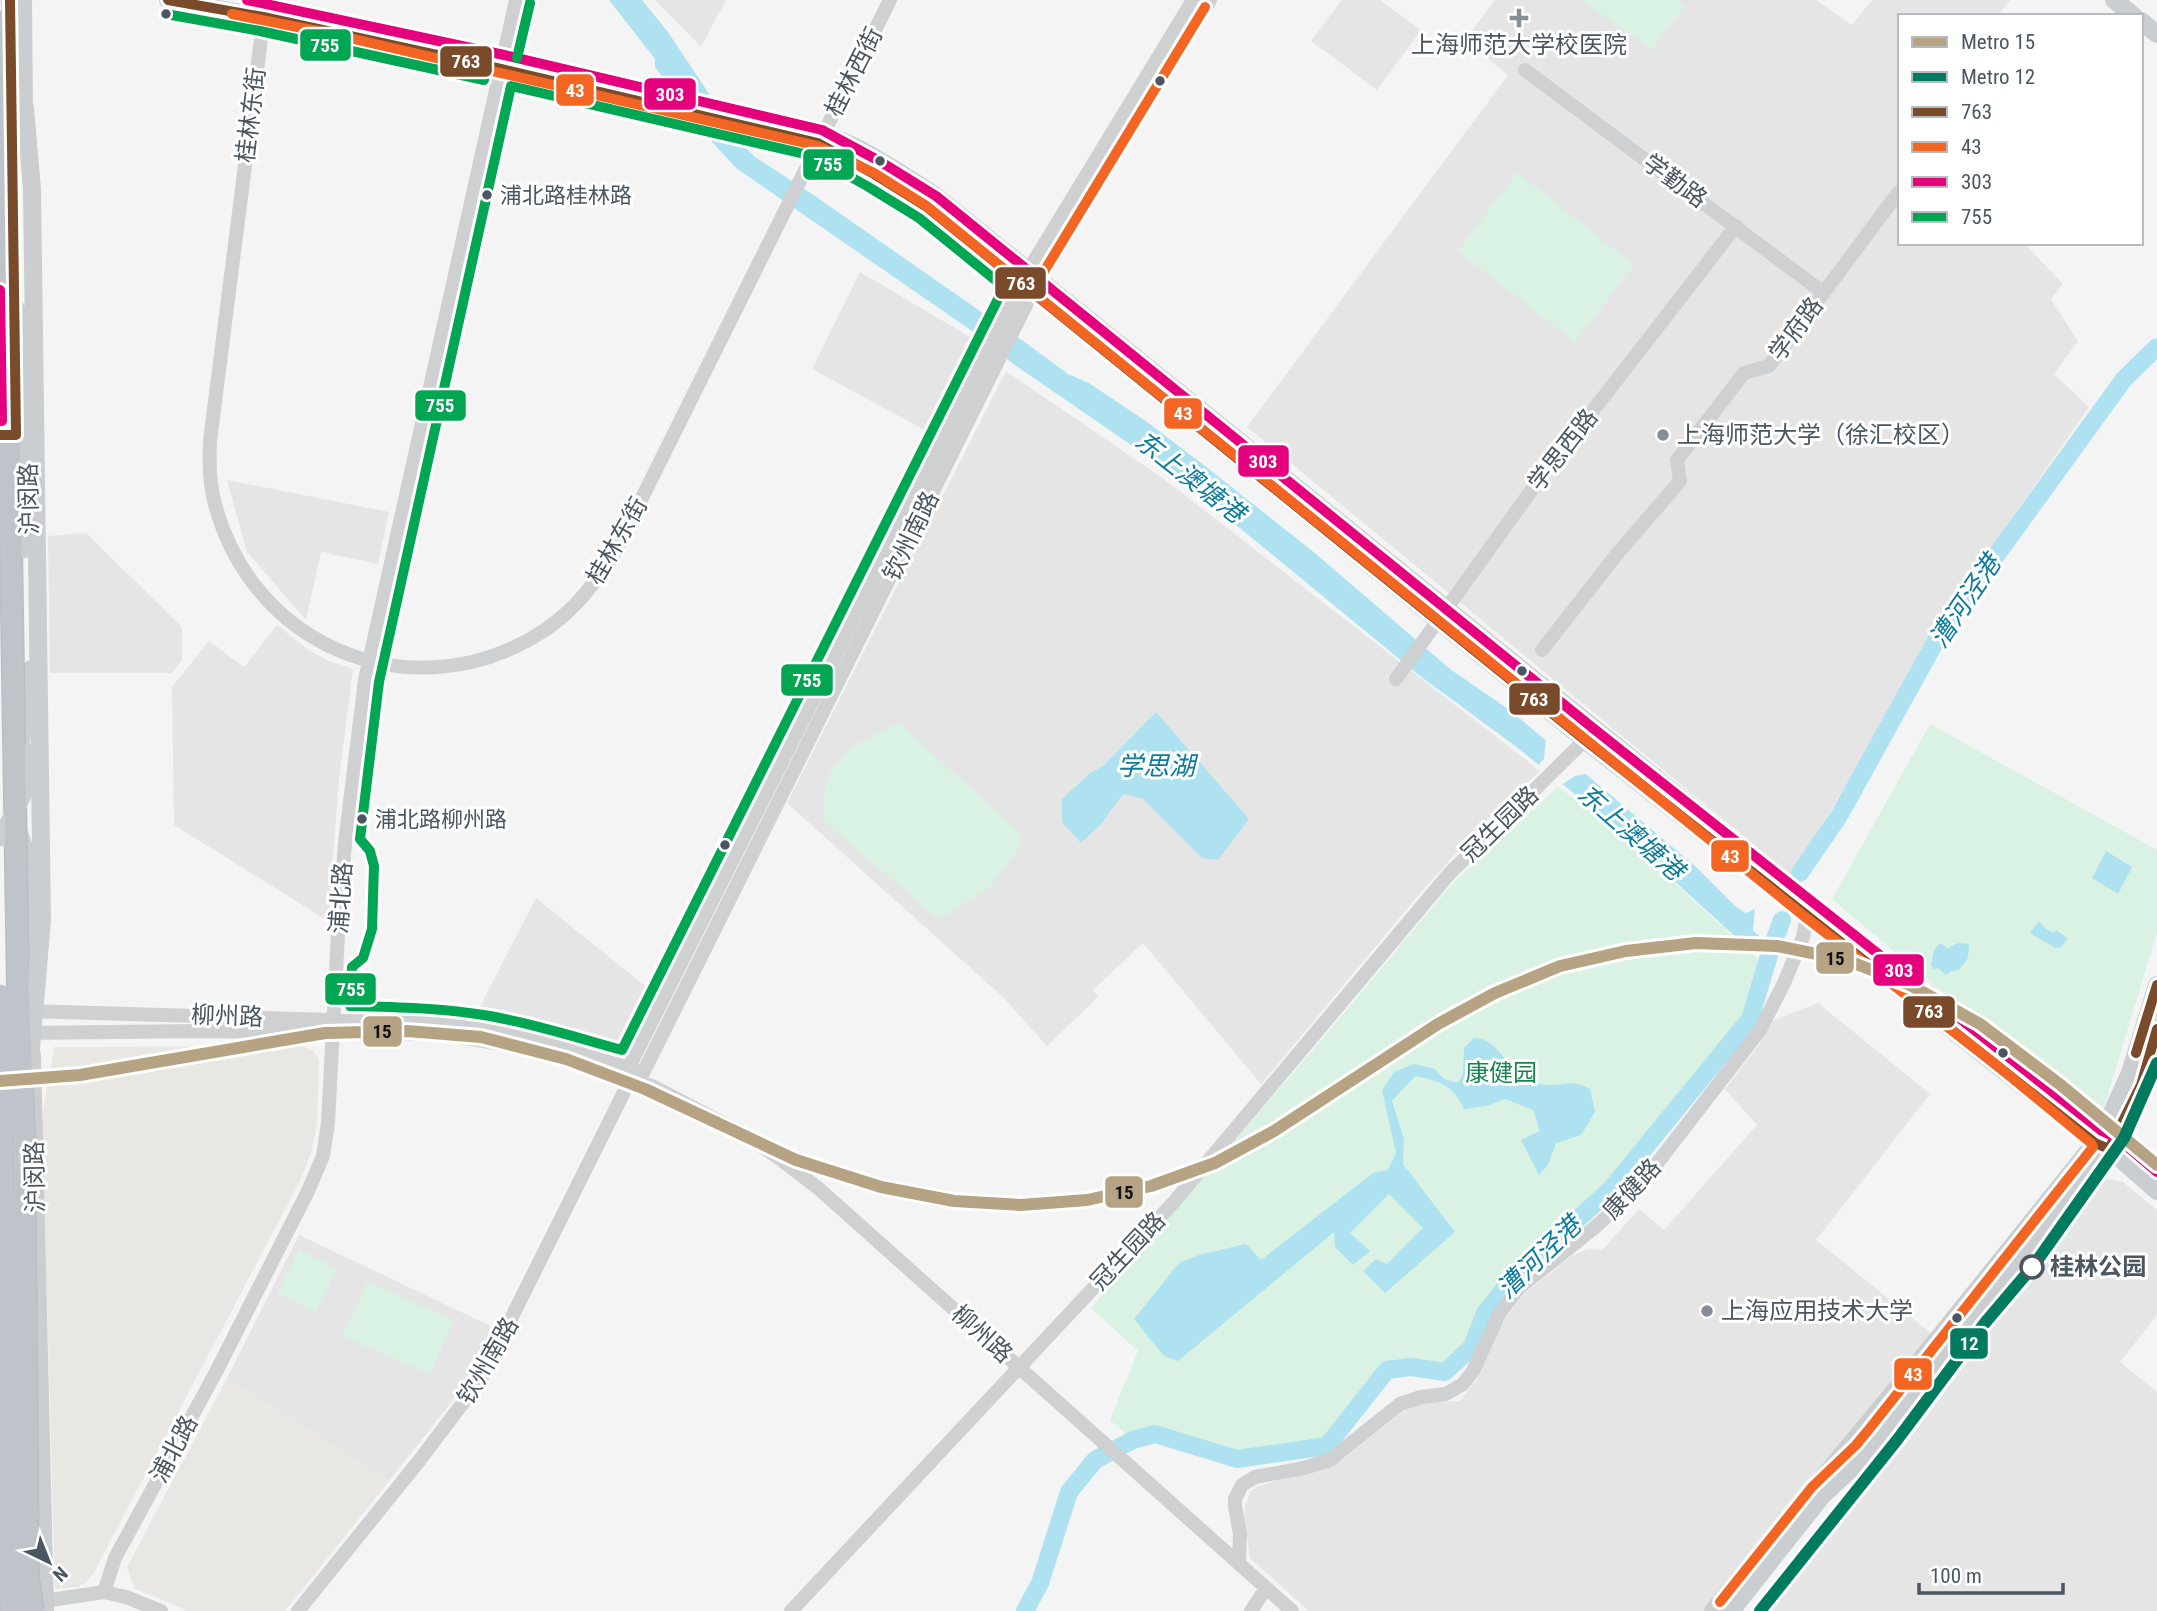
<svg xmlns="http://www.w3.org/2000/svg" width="2157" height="1611" font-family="'Roboto Condensed','Noto Sans SC',sans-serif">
  <rect width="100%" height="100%" fill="#f4f4f4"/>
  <path fill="#e8e7e3" d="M302 1046 314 1051 319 1060 317 1125 311 1153 300 1181 93 1574 86 1582 78 1587 55 1589 42 1117 54 1047Z
    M227 1378 389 1481 285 1611H188L134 1588 127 1567Z"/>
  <path fill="#e6e5e6" d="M655 0H726L701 47Z
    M1342 0H1380L1421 30 1377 90 1311 41Z
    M1495 0H1816L1852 25 1872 0H2010L1998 16H1900V243H2024L2063 284 2051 299 2078 341 2054 374 2089 407 1956 599 1792 876 1247 427 1508 75 1465 40Z
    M860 272 977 341 932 434 812 369Z
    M1006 371 1168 482 1540 771 1480 827 1421 892 1261 1084 1143 943 1093 990 1098 997 1047 1046 1004 998 787 803Z
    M227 480 389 512 378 564 321 552 306 620 247 552Z
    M86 533 182 627V660L172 673H50L48 536Z
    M277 625 310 651 329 661 353 669 339 779 328 921 174 825 172 687 209 641 244 667Z
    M536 898 655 994 633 1037 618 1052 475 1016Z
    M1818 1003 1930 1094 1816 1240 1932 1334 1704 1611H1309L1250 1558 1244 1516 1245 1506 1251 1491 1256 1487 1342 1460 1402 1412 1412 1406 1425 1402 1460 1401 1476 1381 1500 1326 1523 1295 1573 1255 1588 1249 1601 1250 1605 1247 1639 1209 1664 1230 1757 1125 1725 1089 1759 1045 1774 1020Z
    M2103 1178 2123 1182 2157 1210V1315L2120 1362 2157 1392V1611H1762L1897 1440 1984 1324Z
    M299 1235 495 1328 473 1370 453 1400 389 1481 227 1378Z"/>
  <path fill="#d9f2e3" d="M1582 0H1677L1685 6 1652 50Z
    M1517 172 1634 265 1575 342 1458 251Z
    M899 723 1020 833V847L987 890 938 919 824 821C824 812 822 802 824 794 830 751 866 740 899 723Z
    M1930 724 2157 850V933L2102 1113 2087 1115 1832 899Z
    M1558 787 1606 821 1758 959 1750 1019 1611 1189 1514 1277 1485 1313 1472 1347 1445 1372 1411 1367 1387 1370 1327 1446 1237 1459 1155 1434 1133 1440 1110 1420 1138 1351 1091 1308 1318 1044 1453 883Z
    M299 1250 337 1269 316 1312 277 1293Z
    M367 1282 454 1320 430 1374 343 1336Z"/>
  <path fill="#aee2f0" d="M609 0H642L668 32 743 145 755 157 815 196 1026 343 1068 374 1089 383 1147 422 1205 466 1316 554 1450 669 1511 711 1695 866 1736 907 1746 913 1755 909 1751 951 1615 827 1518 748 1420 676 1179 478 1012 363 975 333 736 168 705 134 655 67V59Z
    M1156 712 1249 819 1218 860 1202 858 1143 799 1123 794 1101 824 1081 843 1062 822V799L1090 773 1103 766Z
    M2106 851 2132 867 2118 894 2092 878Z
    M2039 921 2045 928 2053 933 2056 930 2068 938 2061 947 2055 948 2030 933Z
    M1940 943 1948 948 1958 943 1969 944 1968 958 1959 970 1951 971 1946 975 1938 968 1934 969 1931 966 1934 950Z
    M1474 1038C1499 1039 1505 1066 1521 1075 1528 1079 1539 1085 1547 1085 1566 1085 1573 1079 1590 1089L1595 1112 1581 1135 1556 1143 1548 1165 1539 1175 1521 1140 1540 1131 1533 1110 1505 1099 1487 1106 1464 1109C1453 1085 1440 1081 1415 1076L1392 1101 1404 1139 1403 1164 1455 1232 1385 1293 1363 1271 1376 1259 1387 1264 1423 1228 1389 1194 1350 1233 1370 1251 1353 1265 1335 1247 1334 1232 1178 1361 1164 1356 1134 1319 1179 1263 1202 1254 1246 1244 1261 1260 1373 1173 1388 1170 1396 1153 1382 1090 1394 1072 1414 1064 1435 1069 1444 1079 1458 1083 1463 1074 1464 1048Z"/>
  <path fill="#f4f4f4" d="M1546 737 1595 777 1585 774 1575 776 1558 787 1535 768 1544 759Z"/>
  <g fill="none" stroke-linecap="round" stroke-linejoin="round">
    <path stroke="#aee2f0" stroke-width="10" d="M1744 929 1770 952"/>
    <path stroke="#aee2f0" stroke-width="18" d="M1800 873 1839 816 1942 630 2124 379 2157 347
      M1025 1611 1040 1583 1069 1492 1095 1460 1133 1440 1155 1434 1237 1459 1327 1446 1387 1370 1411 1367 1445 1372 1472 1347 1485 1313 1514 1277 1611 1189 1750 1019 1770 952 1782 920"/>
    <path stroke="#ced0d2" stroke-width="14" d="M266 0 210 441C209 462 209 484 215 504 252 645 406 710 532 638 568 618 591 589 613 556L890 0
      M1525 70 1824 293
      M1542 650 1617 554 1680 481 1677 460 1744 373 1769 366 1898 193
      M1396 679 1533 488 1736 226
      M26 1011 438 1023 488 1030 535 1040 636 1070
      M24 1033 198 1031 439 1034 484 1041 531 1050 652 1086 738 1131 776 1156 818 1188 1292 1611
      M630 1080 643 1073 1033 291 1210 0
      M1239 1564 1240 1534 1235 1506V1499L1242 1485 1255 1477 1304 1468 1330 1460 1400 1404 1421 1397 1446 1394 1463 1384 1473 1371 1499 1314 1519 1288 1594 1228 1635 1192 1760 1030 1784 983 1803 937 1807 916 1811 910
      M104 1592 115 1558 216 1372 308 1191 323 1156 328 1123 338 934 345 843 365 680 516 0
      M0 1600 44 1601 104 1592 126 1597 161 1611
      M298 1611 419 1461 481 1379 630 1080 629 1067 1028 271 1193 0
      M791 1611 1173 1203 1449 874 1590 735
      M1251 1611 1266 1588"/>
    <path stroke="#caced1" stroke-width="18" d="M10 0 11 45
      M23 0 24 109
      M168 0 263 17 501 69 818 143 874 174 927 207 1033 291 1585 740 2095 1143 2109 1149 2157 1191
      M2114 0 2134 16
      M281 9 421 40
      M2141 21 2157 34
      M810 130C855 141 895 170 933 194L1813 905 2003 1052 2087 1122
      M20 745 31 684V669
      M19 833 29 862 31 971
      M32 1055 45 1611
      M1713 1611 1940 1336 2102 1134 2130 1073 2157 985
      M1731 1611 1822 1496 1866 1455 1881 1437 2109 1149 2141 1085 2157 1029"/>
    <defs>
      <path id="highway-bridge" d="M0 21 5 170 18 987 24 1134 28 1579 33 1611
        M0 995 8 1576 12 1611"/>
    </defs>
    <use href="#highway-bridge" stroke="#b9bec3" stroke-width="24" stroke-linecap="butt"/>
    <path stroke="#caced1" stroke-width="18" d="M0 66 9 76 25 108 32 189 42 921 29 1071
      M16 308 25 549
      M0 837C16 813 31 782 31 752"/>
    <use href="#highway-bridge" stroke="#bec4c9" stroke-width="21"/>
    <defs>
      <path id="bus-1" d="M168 0 263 17 501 69 818 143 874 174 927 207 1585 740 2095 1143 2109 1149 2141 1085 2157 1029
        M0 435H16L10 0
        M2136 1053 2157 985"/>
      <path id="bus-2" d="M232 14 332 34 818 146 874 173 925 205 1804 916 1994 1063 2091 1143 2093 1147 1870 1428 1856 1445 1812 1487 1720 1602
        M1041 280 1040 278 1205 7"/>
      <path id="bus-3" d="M247 0 504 55 822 130 881 162 936 196 1594 729 2102 1131 2117 1138 2157 1172
        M0 290 2 421H0"/>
      <path id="bus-4" d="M166 14 260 31 484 80
        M517 58 530 3
        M511 86 813 156 867 186 919 218 1004 287 622 1050C578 1038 535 1024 490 1016 444 1008 397 1007 350 1006L352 967 363 958 372 929 374 866 370 851 360 839 379 682Z"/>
    </defs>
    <use href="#bus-1" stroke="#fff" stroke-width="16"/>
    <use href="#bus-2" stroke="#fff" stroke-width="16"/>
    <use href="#bus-3" stroke="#fff" stroke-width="16"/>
    <use href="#bus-4" stroke="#fff" stroke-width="16"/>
    <use href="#bus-1" stroke="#7a4b2a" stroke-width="10"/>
    <use href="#bus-2" stroke="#f26522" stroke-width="10"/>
    <use href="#bus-3" stroke="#e5007d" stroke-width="10"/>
    <use href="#bus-4" stroke="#00a651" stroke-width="10"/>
    <defs>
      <path id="metro-1" d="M0 1081 80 1075 325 1033 407 1031 481 1037 566 1059 645 1089 796 1160 881 1187 954 1201 1021 1205 1087 1200 1151 1186 1215 1163 1274 1131 1438 1024 1495 993 1560 966 1626 951 1696 943 1777 946 1846 960 1910 985 1980 1024 2062 1086 2157 1165"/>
      <path id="metro-2" d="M1760 1611 1897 1440 1984 1324 2034 1265 2124 1138 2157 1063"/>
    </defs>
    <use href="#metro-1" stroke="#fff" stroke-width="18"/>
    <use href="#metro-2" stroke="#fff" stroke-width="18"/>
    <use href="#metro-1" stroke="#b5a384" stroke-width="12"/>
    <use href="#metro-2" stroke="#007b5f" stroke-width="12"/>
  </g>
  <g fill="#4a5661" stroke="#fff" stroke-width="2.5">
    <circle cx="166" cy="14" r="6"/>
    <circle cx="1160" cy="81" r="6"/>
    <circle cx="880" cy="161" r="6"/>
    <circle cx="487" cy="195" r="6"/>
    <circle cx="1522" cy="671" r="6"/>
    <circle cx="362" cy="819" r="6"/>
    <circle cx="725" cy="845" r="6"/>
    <circle cx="2003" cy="1053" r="6"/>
    <circle cx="1957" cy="1318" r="6"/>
  </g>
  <g fill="#868d94" stroke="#fff" stroke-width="2.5">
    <path d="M1515.5 7.5h7v7h7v7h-7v7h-7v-7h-7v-7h7z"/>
    <circle cx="1663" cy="435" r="7"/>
    <circle cx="1707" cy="1311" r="7"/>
  </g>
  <circle fill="#fff" stroke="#4a5661" stroke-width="3.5" cx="2032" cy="1267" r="11"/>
  <g text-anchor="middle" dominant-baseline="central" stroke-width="6" stroke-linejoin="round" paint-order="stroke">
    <g font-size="22" fill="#4a5661" stroke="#fff" text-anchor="start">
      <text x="500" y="195">浦北路桂林路</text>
      <text x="375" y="819">浦北路柳州路</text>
    </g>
    <g font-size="24" fill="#4a5661" stroke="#fff" text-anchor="start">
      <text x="1519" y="45" text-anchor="middle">上海师范大学校医院</text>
      <text x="1677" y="435">上海师范大学（徐汇校区）</text>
      <text x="1721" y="1311">上海应用技术大学</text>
    </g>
    <g font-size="24" fill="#4a5661" stroke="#fff">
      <text transform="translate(854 72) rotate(-63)">桂林西街</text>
      <text transform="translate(251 115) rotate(-83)">桂林东街</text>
      <text transform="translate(1675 181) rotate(36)">学勤路</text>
      <text transform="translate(1796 329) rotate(-53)">学府路</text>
      <text transform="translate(1563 450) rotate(-52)">学思西路</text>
      <text transform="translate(29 499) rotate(-91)">沪闵路</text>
      <text transform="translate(911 536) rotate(-64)">钦州南路</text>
      <text transform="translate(617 541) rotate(-60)">桂林东街</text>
      <text transform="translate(1500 824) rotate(-44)">冠生园路</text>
      <text transform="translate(341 898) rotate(-86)">浦北路</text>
      <text transform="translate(227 1016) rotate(2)">柳州路</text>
      <text transform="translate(35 1177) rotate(-91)">沪闵路</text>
      <text transform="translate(1632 1189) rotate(-47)">康健路</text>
      <text transform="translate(1128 1251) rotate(-47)">冠生园路</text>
      <text transform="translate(982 1334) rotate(42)">柳州路</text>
      <text transform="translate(488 1361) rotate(-60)">钦州南路</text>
      <text transform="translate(174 1449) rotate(-62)">浦北路</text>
    </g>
    <g font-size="24" fill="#17864f" stroke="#fff">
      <text x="1501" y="1073">康健园</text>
    </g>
    <g font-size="24" font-weight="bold" fill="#4a5661" stroke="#fff" text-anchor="start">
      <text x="2050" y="1267">桂林公园</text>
    </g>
    <g font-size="26" font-style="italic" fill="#0c7c9b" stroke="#fff">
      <text transform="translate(1190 477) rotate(38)">东上澳塘港</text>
      <text transform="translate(1965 601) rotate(-56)">漕河泾港</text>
      <text x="1156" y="766">学思湖</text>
      <text transform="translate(1631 832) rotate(41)">东上澳塘港</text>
      <text transform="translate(1539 1257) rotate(-44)">漕河泾港</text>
    </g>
  </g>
  <g stroke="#fff" stroke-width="2.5">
    <rect x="299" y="28" width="53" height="34" rx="7" fill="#00a651"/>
    <rect x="439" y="45" width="54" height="33" rx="7" fill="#7a4b2a"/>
    <rect x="555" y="73" width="40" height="34" rx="7" fill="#f26522"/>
    <rect x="643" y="77" width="54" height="34" rx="7" fill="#e5007d"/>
    <rect x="802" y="148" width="53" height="33" rx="7" fill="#00a651"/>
    <rect x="994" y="266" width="53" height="34" rx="7" fill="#7a4b2a"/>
    <rect x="414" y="389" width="53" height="33" rx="7" fill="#00a651"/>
    <rect x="1163" y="397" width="40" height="33" rx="7" fill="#f26522"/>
    <rect x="1237" y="444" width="53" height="34" rx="7" fill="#e5007d"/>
    <rect x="780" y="663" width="54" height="34" rx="7" fill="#00a651"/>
    <rect x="1508" y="682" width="53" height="34" rx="7" fill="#7a4b2a"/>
    <rect x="1710" y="839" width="40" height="34" rx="7" fill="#f26522"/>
    <rect x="1815" y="941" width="40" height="34" rx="7" fill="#b5a384"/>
    <rect x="1872" y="953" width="53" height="34" rx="7" fill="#e5007d"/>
    <rect x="324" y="972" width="53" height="34" rx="7" fill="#00a651"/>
    <rect x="1902" y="995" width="54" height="34" rx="7" fill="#7a4b2a"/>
    <rect x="362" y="1015" width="41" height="33" rx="7" fill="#b5a384"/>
    <rect x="1104" y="1175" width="40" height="34" rx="7" fill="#b5a384"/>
    <rect x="1949" y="1327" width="40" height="33" rx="7" fill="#007b5f"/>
    <rect x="1893" y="1357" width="40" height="34" rx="7" fill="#f26522"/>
  </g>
  <g font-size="19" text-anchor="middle" font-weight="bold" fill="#fff">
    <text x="325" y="52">755</text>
    <text x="466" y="68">763</text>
    <text x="575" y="97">43</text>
    <text x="670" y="101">303</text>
    <text x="828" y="171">755</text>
    <text x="1021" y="290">763</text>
    <text x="440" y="412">755</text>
    <text x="1183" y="420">43</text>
    <text x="1263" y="468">303</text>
    <text x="807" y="687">755</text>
    <text x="1534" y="706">763</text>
    <text x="1730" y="863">43</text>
    <text x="1899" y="977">303</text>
    <text x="351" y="996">755</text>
    <text x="1929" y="1018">763</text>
    <text x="1969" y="1350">12</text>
    <text x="1913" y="1381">43</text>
  </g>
  <g font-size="19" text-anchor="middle" font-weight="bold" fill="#111">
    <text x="1835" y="965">15</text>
    <text x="382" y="1038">15</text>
    <text x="1124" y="1199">15</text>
  </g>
  <rect x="1898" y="14" width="245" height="231" fill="#ffffff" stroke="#b7bbc0" stroke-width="2"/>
  <rect x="1912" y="37" width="35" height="10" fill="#b5a384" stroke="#b7bbc0" stroke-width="2"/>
  <text x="1961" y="49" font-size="21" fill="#4a5661">Metro 15</text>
  <rect x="1912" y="72" width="35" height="10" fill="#007b5f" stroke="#b7bbc0" stroke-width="2"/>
  <text x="1961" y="84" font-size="21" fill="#4a5661">Metro 12</text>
  <rect x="1912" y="107" width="35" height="10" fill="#7a4b2a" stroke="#b7bbc0" stroke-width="2"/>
  <text x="1961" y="119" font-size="21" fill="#4a5661">763</text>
  <rect x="1912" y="142" width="35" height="10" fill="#f26522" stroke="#b7bbc0" stroke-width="2"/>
  <text x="1961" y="154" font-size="21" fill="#4a5661">43</text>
  <rect x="1912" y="177" width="35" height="10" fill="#e5007d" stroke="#b7bbc0" stroke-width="2"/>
  <text x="1961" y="189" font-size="21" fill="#4a5661">303</text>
  <rect x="1912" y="212" width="35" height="10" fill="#00a651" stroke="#b7bbc0" stroke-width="2"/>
  <text x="1961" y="224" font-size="21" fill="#4a5661">755</text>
  <g transform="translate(49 1562) rotate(137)" stroke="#ffffff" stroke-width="5" paint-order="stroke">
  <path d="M0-5L12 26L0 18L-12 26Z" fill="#4a5661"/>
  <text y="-10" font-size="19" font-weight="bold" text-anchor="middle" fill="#4a5661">N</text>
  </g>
  <path d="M1919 1583v10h144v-10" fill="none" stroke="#4a5661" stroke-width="3.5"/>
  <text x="1930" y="1583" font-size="21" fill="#4a5661" stroke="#ffffff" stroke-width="5" paint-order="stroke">100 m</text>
</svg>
